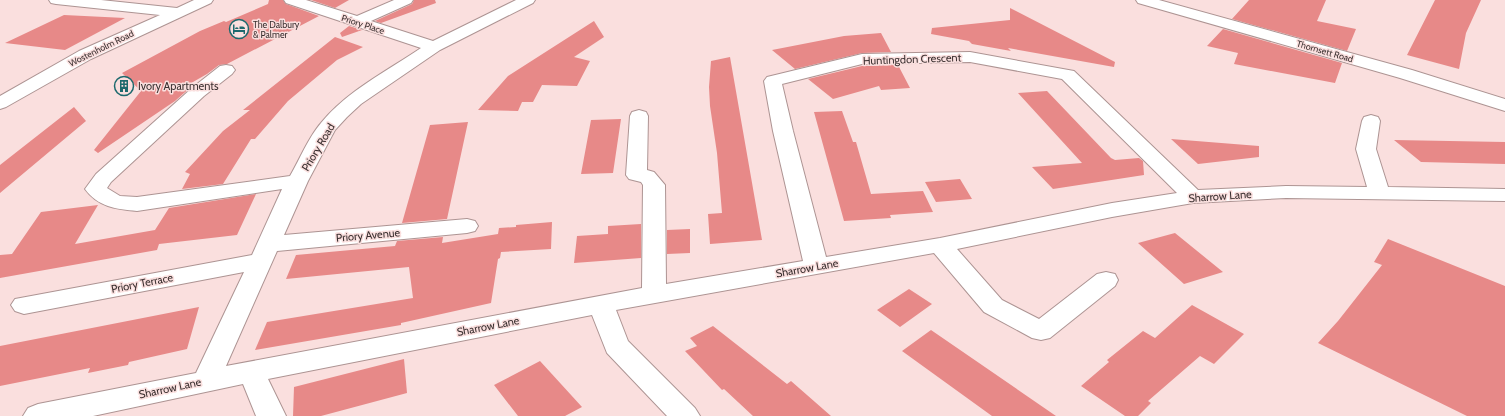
<svg xmlns="http://www.w3.org/2000/svg" width="1505" height="416" font-family="Cabin,sans-serif">
  <rect width="100%" height="100%" fill="#fadfde"/>
  <path fill="#e78988" d="M269 0H283L286 4 319 16 227 64 219 65 207 74 186 86H192L175 101 98 153 94 150 141 91 122 73 200 31 224 21 226 22 268 4Z
    M311 0H349L335 8Z
    M414 0H435L436 3 381 23 375 21 412 4Z
    M1249 0H1326L1317 21 1356 29 1347 51 1232 19Z
    M1435 0H1481L1466 33 1459 69 1407 55Z
    M1010 8 1115 62 1114 67 1008 48 1011 51 972 44 969 41 931 34 932 28 1010 20Z
    M64 15 125 18 65 50 5 43Z
    M594 21 604 37 574 57 590 61 577 86 542 85 533 102H522L518 111 478 110 508 76Z
    M349 26 362 30 342 37 340 33Z
    M1223 29 1342 63 1335 83 1234 64 1238 53 1207 46Z
    M881 33 891 52 862 53 795 69 772 50 844 36Z
    M335 37 363 47 337 60 288 101 255 139H251L223 184 182 189 190 174 185 172 223 131 250 110H243Z
    M730 57 762 240 710 244 708 214 722 213 717 153 710 106 709 87 711 61Z
    M898 65 910 88 881 90 879 86 833 99 808 79 862 66Z
    M1047 91 1111 158 1115 160 1139 158 1143 161 1144 175 1053 189 1032 167 1082 163 1018 93Z
    M74 107 86 121 0 193V165Z
    M842 111 853 142H856L871 194 923 191 933 212 890 215 891 218 844 221 814 112Z
    M621 119 613 173 581 174 591 120Z
    M468 122 447 219 402 223 430 125Z
    M1171 139 1259 146V157L1198 164Z
    M1394 140 1505 142V164L1421 162Z
    M960 179 972 199 936 202 925 182Z
    M256 194 237 235 159 244 157 250 0 278V255L12 254 41 212 98 205 75 244 155 230 169 208Z
    M552 222 551 249 501 252 500 258 498 259 491 303 401 323V325L255 350 267 322 413 298 409 267 286 279 296 255 395 246 397 241 443 237 442 243 498 234 499 228 516 227V225Z
    M641 224V258L574 263 577 236 608 234V226Z
    M690 229V253L667 254V230Z
    M1175 233 1223 272 1184 284 1138 243Z
    M1388 239 1505 286V416H1467L1318 343 1338 321 1382 265 1374 262Z
    M909 289 932 304 900 327 877 310Z
    M1192 305 1244 334 1214 364 1200 356 1148 401 1151 403 1138 416H1125L1081 386 1109 362 1107 360 1143 331 1155 338Z
    M199 307 187 349 129 362 128 365 88 373 90 368 0 386V346Z
    M713 326 787 384 791 381 831 416H753L724 389 722 390 685 351 697 346 690 338Z
    M931 330 1056 416H992L902 351Z
    M404 359 407 393 321 416H293L294 387Z
    M540 361 582 407 565 416H518L494 385Z"/>
  <g fill="none" stroke-linecap="round" stroke-linejoin="round">
    <defs>
      <path id="minor" d="M49 0H101L177 8 194 0H213L211 3 91 59 6 107 0 109V96L79 51 160 15 56 4 51 3Z
        M284 0H306L357 16 394 0H413L411 3 371 21 433 41 516 0H535L533 3 440 50 361 104 347 117 335 130 308 181 284 235 467 219 475 221 478 226 475 231 467 233 277 251 226 366 642 288 643 185 641 182 629 179 626 175 630 116 632 112 639 110 646 112 648 116 647 170 654 172 665 185 666 284 803 261 773 131 764 81 767 77 862 54 970 52 1074 71 1198 190 1286 186 1367 187 1356 149 1362 121 1364 117 1371 115 1378 117 1380 121 1376 149 1388 187 1505 189V201L1286 198 1193 203 1112 217 957 249 1002 300 1039 319 1097 274 1106 272 1115 274 1118 280 1115 286 1050 338 1041 340 1032 338 984 312 934 253 616 310 628 341 695 408 700 416H667L607 353 592 315 268 379 286 416H256L243 384 93 416H23L28 408 38 404 196 373 244 272 24 314 15 311 11 305 15 299 252 255 282 189 137 211C116 209 98 207 85 189L96 174 192 88 220 66 226 65 232 66 235 70 232 74 204 96 111 182 107 188 120 196 137 197 290 176C300 159 308 138 321 123 347 91 387 71 421 48L286 3ZM970 62 1062 79 1177 193 1112 203 940 238 826 257 793 131 782 84 862 64Z
        M1136 0H1159L1412 70 1505 99V111L1400 78 1138 3Z"/>
    </defs>
    <use href="#minor" stroke="#ad9493" stroke-width="2"/>
    <use href="#minor" fill="#fff" fill-rule="evenodd"/>
  </g>
  <defs>
    <symbol id="hotel-ring" viewBox="-11 -11 22 22"><circle r="9.5" fill="#fadfde" stroke="#1c696d" stroke-width="1.5"/><path d="M-6-4.5h1.5V1H6V5H4.5V3h-9V5H-6ZM-4 0a1.8 1.8 0 1 1 3.6 0ZM.5 0V-2.5h3Q6-2.5 6 0Z" fill="#1c696d"/></symbol>
    <symbol id="building-ring" viewBox="-11 -11 22 22"><circle r="9.5" fill="#fadfde" stroke="#1c696d" stroke-width="1.5"/><path d="M-4-6H4V6H1V3H-1V6H-4ZM-2.5-4.3h1.7v1.8h-1.7ZM.8-4.3h1.7v1.8H.8ZM-2.5-1h1.7V.8h-1.7ZM.8-1h1.7V.8H.8Z" fill="#1c696d"/></symbol>
  </defs>
  <g fill-rule="evenodd">
    <use href="#hotel-ring" x="228" y="18" width="22" height="22"/>
    <use href="#building-ring" x="113" y="75" width="22" height="22"/>
  </g>
  <g text-anchor="middle" dominant-baseline="central" stroke-width="3" stroke-linejoin="round" paint-order="stroke">
    <g font-size="9" fill="#3b3131" stroke="#fadfde" text-anchor="start">
      <text x="253" y="24">The Dalbury<tspan x="253" dy="10">&amp; Palmer</tspan></text>
    </g>
    <g font-size="9" fill="#3b3131" stroke="#fadfde">
      <text transform="translate(363 24) rotate(18)">Priory Place</text>
      <text transform="translate(101 48) rotate(-26)">Wostenholm Road</text>
      <text transform="translate(1325 51) rotate(16)">Thornsett Road</text>
    </g>
    <g font-size="11" fill="#3b3131" stroke="#fadfde">
      <text transform="translate(912 59) rotate(-2)">Huntingdon Crescent</text>
      <text transform="translate(318 147) rotate(-59)">Priory Road</text>
      <text transform="translate(1220 196) rotate(-4)">Sharrow Lane</text>
      <text transform="translate(368 235) rotate(-5)">Priory Avenue</text>
      <text transform="translate(807 268) rotate(-10)">Sharrow Lane</text>
      <text transform="translate(142 283) rotate(-11)">Priory Terrace</text>
      <text transform="translate(488 326) rotate(-11)">Sharrow Lane</text>
      <text transform="translate(170 388) rotate(-12)">Sharrow Lane</text>
    </g>
    <g font-size="11" fill="#3b3131" stroke="#fadfde" text-anchor="start">
      <text x="138" y="86">Ivory Apartments</text>
    </g>
  </g>
</svg>
